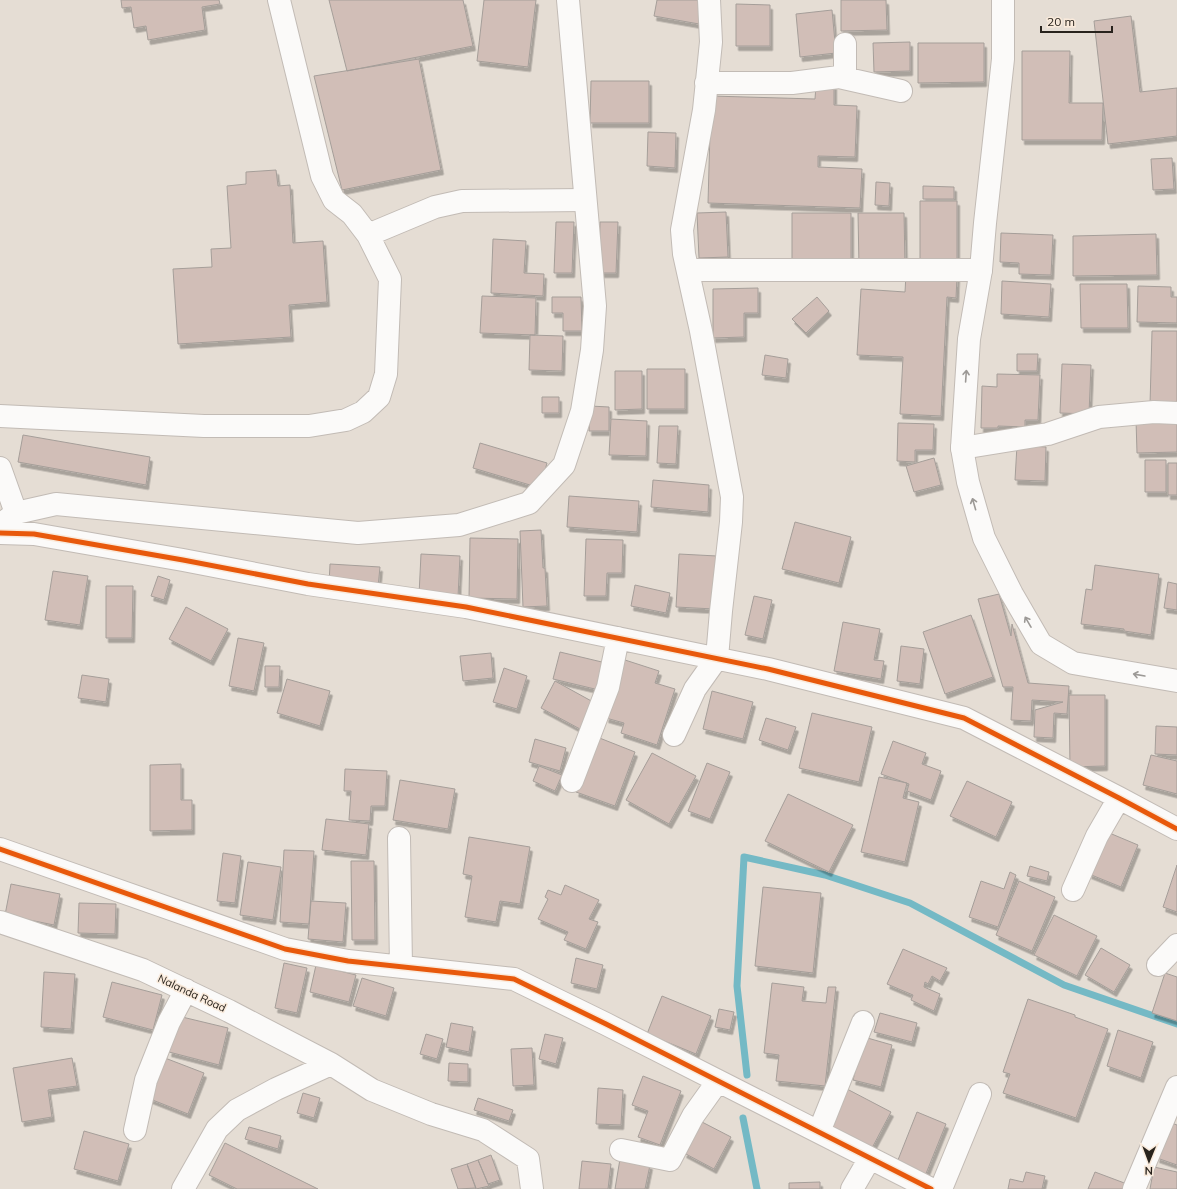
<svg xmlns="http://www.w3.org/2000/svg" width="1177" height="1189" font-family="Mulish,sans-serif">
  <defs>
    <filter id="shadow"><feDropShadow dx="2.5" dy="4.5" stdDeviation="0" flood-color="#0004"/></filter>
  </defs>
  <rect width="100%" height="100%" fill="#e5ddd4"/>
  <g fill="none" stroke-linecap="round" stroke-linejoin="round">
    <path stroke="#74b9c5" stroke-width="7" d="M747 1075 737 986 744 857 825 875 910 903 1064 985 1177 1024
      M743 1118 757 1189"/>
  </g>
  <path fill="#d1beb7" stroke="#a59e99" filter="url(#shadow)" d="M121 0H219L220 4 202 7 205 30 148 40 146 26 134 28 131 7 122 8Z
    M329 0H463L473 46 347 71Z
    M484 0H536L528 67 477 61Z
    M657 0H703L699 24 654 16Z
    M841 0H886L887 30 841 31Z
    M736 4 770 5V46H736Z
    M832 10 836 53 800 57 796 14Z
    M1131 16 1140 92 1177 88V136L1108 144 1094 21Z
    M910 42V71L874 72 873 43Z
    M918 43H984V82L918 83Z
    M1022 51H1070L1069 103H1103L1102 140H1022Z
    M419 59 441 170 342 190 314 76Z
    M591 81H649V123H590Z
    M816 85H834V105L857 106 855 157 818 156V167L862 169 860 208 708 203 711 96 815 99Z
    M648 132 676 133 675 168 647 166Z
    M1172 158 1174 189 1153 190 1151 159Z
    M276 170 278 186 290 185 293 243 323 241 327 302 289 305 291 337 178 344 173 269 212 267 211 249 231 248 227 186 246 184V172Z
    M876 182 890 183 889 206 875 205Z
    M923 186 954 187V199H923Z
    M920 201H957V262H920Z
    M726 212 728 257 699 258 697 213Z
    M792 213H851V267H792Z
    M858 213H904L905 266H859Z
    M556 222H574L572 273H554Z
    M600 222H618L616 273H599Z
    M1001 233 1053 235 1051 275 1019 274V263L1000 262Z
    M1156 234 1157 275 1073 276V236Z
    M493 239 526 241 524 273 544 274 543 296 491 293Z
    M906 274 957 277 956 298 947 297 941 416 900 414 903 357 857 355 861 289 905 292Z
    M1002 281 1051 284 1049 317 1001 314Z
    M1080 284H1127L1128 328H1081Z
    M1138 286 1171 287V297H1177V323L1137 322Z
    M758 288V313H744V337L713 338V289Z
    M482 296 536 298 535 335 480 333Z
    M552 297H581L582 331H563V313H552Z
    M817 297 829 311 806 333 792 319Z
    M1152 331H1177V406L1150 405Z
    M530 335 563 336 562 371 529 370Z
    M1017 354H1038L1037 371H1017Z
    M765 355 788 359 786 378 762 375Z
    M1062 364 1091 365 1089 414 1060 413Z
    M647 369H685V409H647Z
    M615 371H642V409L615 410Z
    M997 374 1040 375 1038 420H1025V427L998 426V428H981L982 386 997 387Z
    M542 397H559V413H542Z
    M590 406 609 407V431H589Z
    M1177 418V452L1137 453 1136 420Z
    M611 419 647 421 646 456 609 455Z
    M898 423 934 424 933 450H915V462L897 461Z
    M659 426H678L676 464 657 463Z
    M23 435 150 457 146 485 18 462Z
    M480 443 547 463 540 488 473 468Z
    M1017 445 1046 447 1045 481 1015 480Z
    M934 458 941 485 914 492 906 466Z
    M1145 460H1166V492H1145Z
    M1168 463H1177V495H1168Z
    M653 480 709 485 708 512 651 507Z
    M569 496 639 501 637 532 567 527Z
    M795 522 851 537 839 583 782 569Z
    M541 530 543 568H545L547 606 523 607 520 531Z
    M470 538 518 539 517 599 469 598Z
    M586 539 623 540 622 573H607L606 596H584Z
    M421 554 460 556 458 597 419 595Z
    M679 554 717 556 714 609 676 607Z
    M330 564 380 567 378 587 329 584Z
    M1095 565 1159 574 1151 635 1124 631V629L1081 624 1086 589 1092 590Z
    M53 571 88 576 80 625 45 620Z
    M158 576 170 580 164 600 151 596Z
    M1168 582 1177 584V610L1164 608Z
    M635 585 670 593 666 613 631 606Z
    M106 586H133L132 638H106Z
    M999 594 1011 636 1012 624 1028 683 1069 686 1067 714 1054 713 1053 738 1034 737 1035 710 1063 702 1032 700 1031 721 1011 720 1013 687H1003L978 599Z
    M754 596 772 600 763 639 745 635Z
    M186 607 228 629 211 661 169 639Z
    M971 615 993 677 945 694 923 632Z
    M843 622 880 629 874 660 884 661 881 679 834 671Z
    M238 638 264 643 254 691 229 686Z
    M901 646 924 649 920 684 897 681Z
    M560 652 606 663 599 690 553 679Z
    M491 653 493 678 463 681 460 656Z
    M625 660 659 671 655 683 675 689 657 745 621 733 624 723 606 718Z
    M265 666H280L279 687H265Z
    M504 668 527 676 517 709 493 702Z
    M82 675 109 679 106 702 78 698Z
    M287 679 330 691 320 726 277 713Z
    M555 681 595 703 580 729 541 708Z
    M712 691 753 702 743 739 703 729Z
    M1069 695H1105V766L1070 767Z
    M812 713 872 727 859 782 799 768Z
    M766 718 796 727 788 750 759 740Z
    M1156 726 1177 727V755L1155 754Z
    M597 737 635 752 615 806 576 792Z
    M535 739 566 748 560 771 529 762Z
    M893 741 926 753 922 764 941 771 931 800 907 791 909 784 881 774Z
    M652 753 696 776 669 824 626 800Z
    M1151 755 1177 761V794L1143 785Z
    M707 763 730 772 710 819 688 811Z
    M181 764V800H192V830L150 831V765Z
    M539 766 562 775 555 791 533 781Z
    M345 769 387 771 385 806H371L370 821 349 820 351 791H344Z
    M879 777 907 783 903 798 919 802 905 862 861 852Z
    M400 780 455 789 448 829 393 820Z
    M967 781 1012 802 996 837 950 816Z
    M788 794 853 825 829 872 765 841Z
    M326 819 369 824 366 855 322 850Z
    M1107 832 1138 845 1121 887 1089 874Z
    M469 837 530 847 520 904 500 901 496 922 465 917 472 876 463 874Z
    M284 850 314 851 309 924 280 922Z
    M223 853 241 856 235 903 217 901Z
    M351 861H374L375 940H352Z
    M248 862 281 867 273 920 240 915Z
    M1177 865V912L1163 907Z
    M1030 866 1049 872 1047 881 1027 876Z
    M1010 872 1016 875 998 927 969 917 981 881 1004 889Z
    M1019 881 1055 897 1032 951 996 935Z
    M11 884 60 894 54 925 5 915Z
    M565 885 599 900 589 919 598 922 586 949 564 940 568 932 538 919 548 899 545 897 548 890 561 895Z
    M763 887 821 893 813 973 755 966Z
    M311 901 346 903 343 942 308 939Z
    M79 903 116 904 115 934 78 933Z
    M1054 915 1097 936 1077 976 1034 955Z
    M1101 948 1130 965 1114 992 1085 975Z
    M903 949 947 968 940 981 932 976 928 984 925 982 924 987 940 994 934 1011 911 1000 913 995 887 984Z
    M576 958 603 965 597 989 571 983Z
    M284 963 307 968 297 1013 275 1008Z
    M316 965 356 975 349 1002 310 992Z
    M44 972 75 974 71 1029 41 1027Z
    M1165 973 1177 977V1021L1152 1013Z
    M362 978 394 988 386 1016 353 1006Z
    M112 982 162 995 153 1030 103 1017Z
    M772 983 804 987 802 1001 826 1003 828 987H836L825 1086 776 1081 779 1055 764 1053Z
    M662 996 711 1016 696 1054 647 1034Z
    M1028 999 1075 1015V1017L1108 1029 1076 1118 1003 1093 1010 1074 1003 1072Z
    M719 1009 734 1012 730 1030 715 1027Z
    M880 1013 917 1023 912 1042 874 1032Z
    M178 1016 228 1028 219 1065 169 1052Z
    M451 1023 473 1027 469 1052 446 1047Z
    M1118 1030 1153 1042 1141 1078 1107 1066Z
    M426 1034 443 1039 437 1059 420 1054Z
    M545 1034 563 1038 556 1064 539 1059Z
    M864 1037 892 1045 881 1087 853 1080Z
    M532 1048 534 1085 513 1086 511 1049Z
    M72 1058 77 1086 48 1090 52 1117 22 1122 13 1068Z
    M165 1058 204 1073 188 1114 150 1099Z
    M449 1063 468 1064V1082L448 1081Z
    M643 1076 681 1091 660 1145 638 1137 648 1111 632 1105Z
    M598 1088 623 1090 621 1125 596 1124Z
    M847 1089 891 1112 872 1148 828 1125Z
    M303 1093 320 1098 314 1118 297 1113Z
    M478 1098 513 1110 509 1121 474 1110Z
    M917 1112 946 1124 925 1176 896 1165Z
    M702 1122 731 1137 714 1169 684 1153Z
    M1169 1122 1177 1125V1165L1157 1158Z
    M249 1127 281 1136 278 1149 245 1139Z
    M84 1131 129 1144 118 1181 74 1169Z
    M225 1143 318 1189H237L209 1175Z
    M491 1155 500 1180 488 1184 478 1160Z
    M620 1159 650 1165 645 1189H615Z
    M478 1160 489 1186 476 1189 467 1164Z
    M582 1161 611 1164 608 1189H579Z
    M467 1164 476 1188 458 1189 451 1169Z
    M1154 1167 1177 1172V1189H1150Z
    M1026 1172 1045 1176 1042 1189H1043H1008L1010 1179 1023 1182Z
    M1095 1172 1127 1184 1126 1189H1088Z
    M820 1182V1189H789V1183Z"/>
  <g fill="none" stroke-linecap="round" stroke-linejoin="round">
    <defs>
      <path id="minor" d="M279 0 322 176 334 200 352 214 368 235
        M845 44V78
        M706 83H792L839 77 901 91
        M688 270H981
        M0 416 204 426H309L346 420 363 412 379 397 386 374 390 279 368 235 435 207 462 201 585 200
        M962 448 1048 434 1099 417 1154 412 1177 413
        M0 468 16 513
        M0 533 34 534 183 560 308 584 466 607 768 669 964 718 1119 798 1177 829
        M674 735 695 689 717 658 721 611 731 522 732 497 701 331 684 254 682 230 704 110 711 42 709 0
        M572 781 608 687 618 638
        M399 838 401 967
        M0 849 285 949 348 961 514 979 606 1024 931 1189
        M1073 890 1097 836 1119 798
        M0 922 143 970 229 1011 331 1064 372 1090 431 1114 483 1130 528 1159 532 1189
        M1158 965 1177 945
        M135 1130 146 1080 169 1022 186 990
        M819 1132 863 1022
        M621 1150 670 1160 693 1116 718 1081
        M183 1189 217 1129 237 1110 276 1089 331 1064
        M852 1189 870 1158
        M941 1189 980 1094
        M1134 1189 1177 1087"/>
      <path id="tertiary" d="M0 525 16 513 56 504 358 533 459 525 529 503 564 465 582 411 592 350 595 306 568 0"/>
      <path id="primary" d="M1003 0V59L985 223 981 270 969 339 962 448 968 482 984 538 1012 594 1041 644 1073 663 1177 681"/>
    </defs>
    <use href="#minor" stroke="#c2bbb5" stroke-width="24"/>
    <use href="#tertiary" stroke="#c2bbb5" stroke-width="24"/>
    <use href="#primary" stroke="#c2bbb5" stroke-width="24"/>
    <use href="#minor" stroke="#fbfaf9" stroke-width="22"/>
    <use href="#tertiary" stroke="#fbfaf9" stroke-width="22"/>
    <use href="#primary" stroke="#fbfaf9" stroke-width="22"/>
    <defs>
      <path id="cycleway" d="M0 533 34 534 183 560 308 584 466 607 768 669 964 718 1119 798 1177 829
        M0 849 285 949 348 961 514 979 606 1024 931 1189"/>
    </defs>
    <use href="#cycleway" stroke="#f9eadb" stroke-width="8"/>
    <use href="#cycleway" stroke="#e8590c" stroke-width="5"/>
  </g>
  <defs><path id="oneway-shaft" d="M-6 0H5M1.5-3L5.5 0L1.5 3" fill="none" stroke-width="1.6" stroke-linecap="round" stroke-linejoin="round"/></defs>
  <g stroke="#9c9996">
    <use href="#oneway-shaft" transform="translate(966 376) rotate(-86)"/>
    <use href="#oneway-shaft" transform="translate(974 504) rotate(-106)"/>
    <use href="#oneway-shaft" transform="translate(1028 622) rotate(-120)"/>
    <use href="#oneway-shaft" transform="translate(1139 675) rotate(-170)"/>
  </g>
  <g text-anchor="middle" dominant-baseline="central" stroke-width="3" stroke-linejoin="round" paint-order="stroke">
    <g font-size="11" fill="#28231d" stroke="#f9eadb">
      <text transform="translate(192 993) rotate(25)">Nalanda Road</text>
    </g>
  </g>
  <g transform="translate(1149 1161) rotate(181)" stroke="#f9eadb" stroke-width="3" paint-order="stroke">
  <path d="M0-3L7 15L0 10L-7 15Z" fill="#28231d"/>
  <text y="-6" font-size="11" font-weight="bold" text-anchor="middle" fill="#28231d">N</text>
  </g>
  <path d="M1041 26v6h71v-6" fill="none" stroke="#28231d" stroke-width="2"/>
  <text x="1047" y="26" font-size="12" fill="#28231d" stroke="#f9eadb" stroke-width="3" paint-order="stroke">20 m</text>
</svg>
